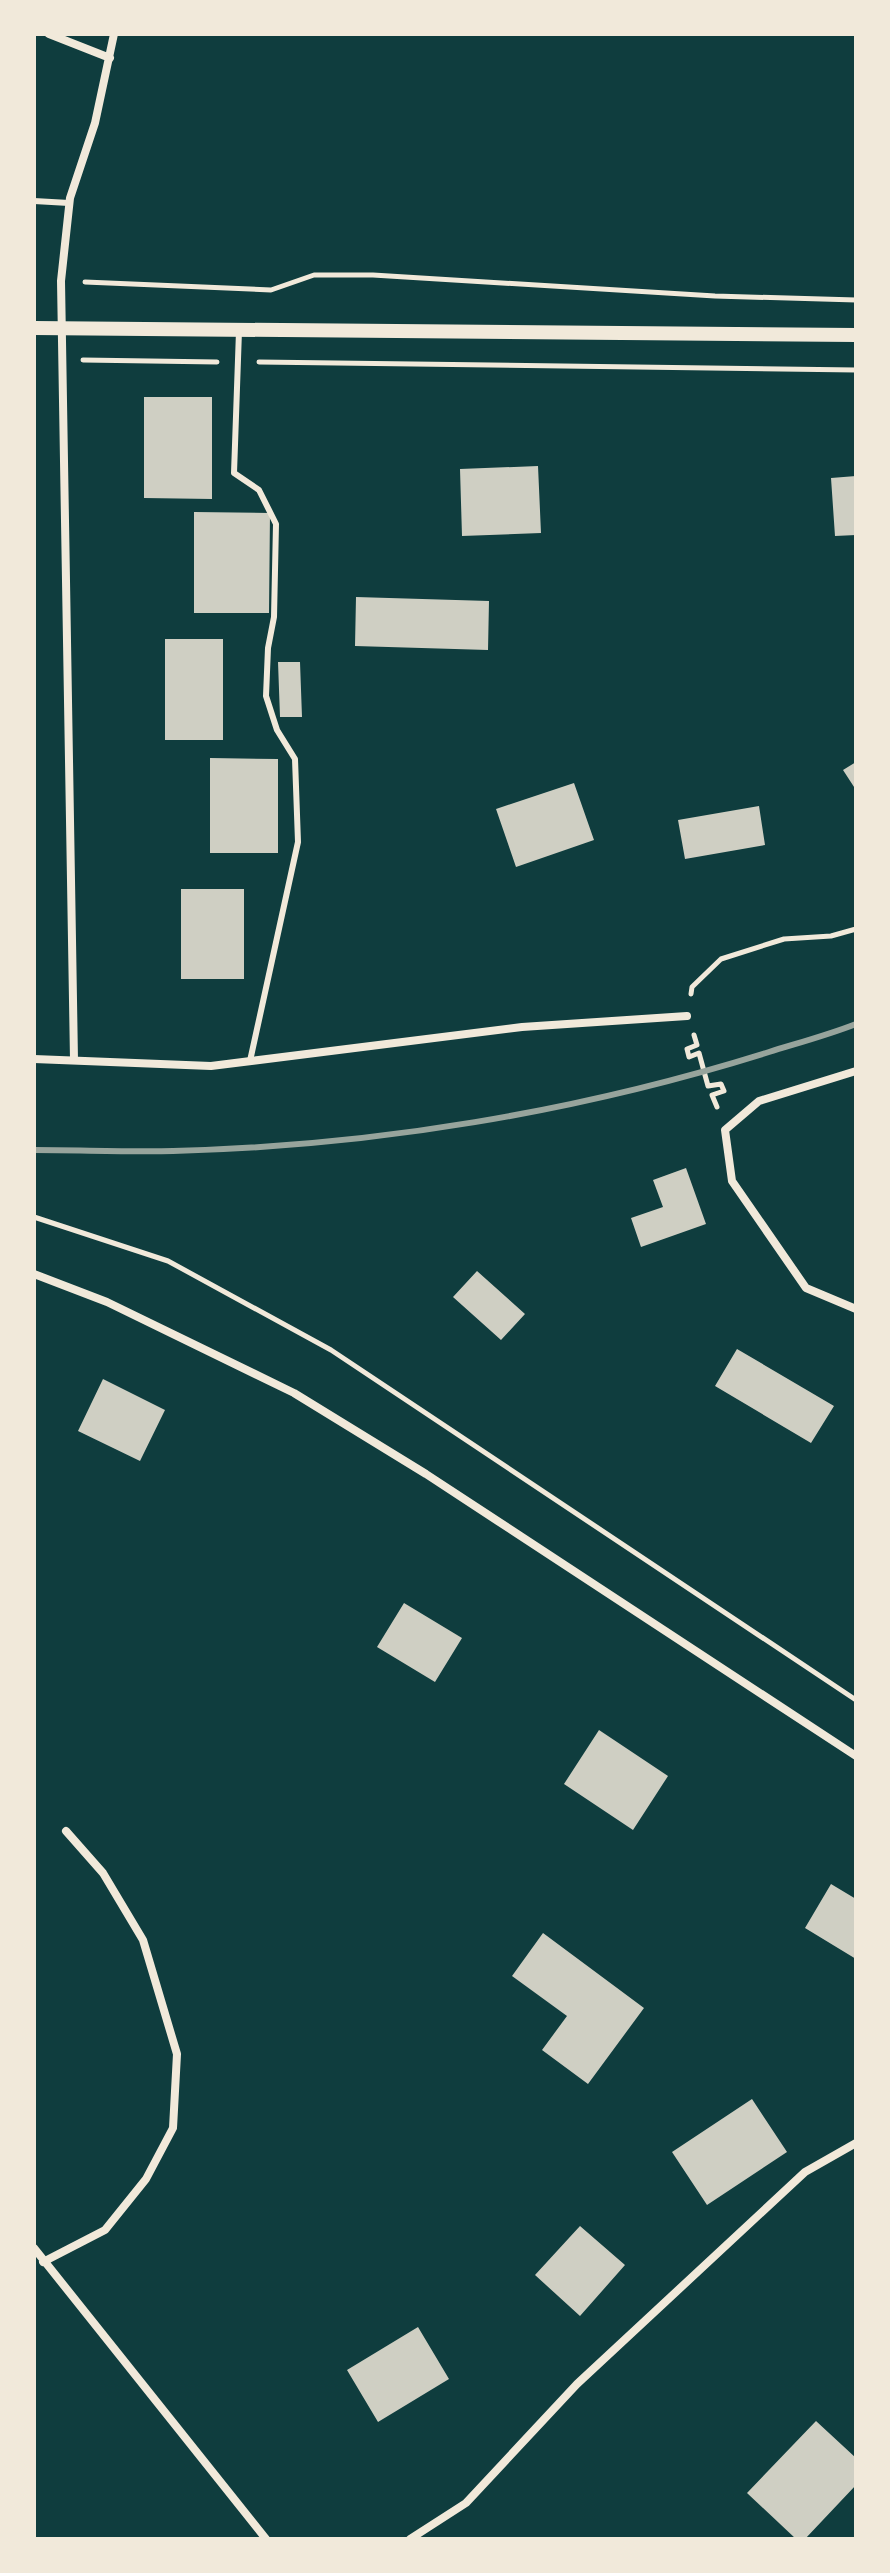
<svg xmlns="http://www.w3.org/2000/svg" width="890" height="2573" font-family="'Source Sans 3',sans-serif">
  <rect width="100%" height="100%" fill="#0f3d3e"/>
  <path fill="#cfcfc3" d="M144 397H212V499L144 498Z
    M538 466 541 533 462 536 460 469Z
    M856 476V535L835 536 831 478Z
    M194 512 270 513 269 613H194Z
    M356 597 489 601 488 650 355 646Z
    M165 639H223V740H165Z
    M278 662H300L302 717H280Z
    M210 758 278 759V853H210Z
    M856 762V790L843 770Z
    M574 783 594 840 516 867 496 809Z
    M759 806 765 845 685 859 678 820Z
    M181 889H244V979H181Z
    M686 1168 706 1224 641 1247 631 1218 663 1207 653 1180Z
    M477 1271 525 1314 501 1340 453 1297Z
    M737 1349 834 1406 811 1443 715 1386Z
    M103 1379 165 1410 140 1461 78 1431Z
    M404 1603 462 1638 435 1682 377 1647Z
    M599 1730 668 1776 633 1830 564 1784Z
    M831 1884 856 1899V1959L805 1928Z
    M543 1933 644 2008 588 2084 542 2050 567 2016 512 1976Z
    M752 2099 787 2152 707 2205 672 2152Z
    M580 2226 625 2265 580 2316 535 2275Z
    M418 2327 449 2379 378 2422 347 2370Z
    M816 2421 856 2458V2485L805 2539H796L747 2493Z"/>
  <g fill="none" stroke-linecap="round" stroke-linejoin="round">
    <path stroke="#f1e9da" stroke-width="5" d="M85 282 271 290 314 275H373L715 296 856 300
      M83 360 217 362
      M259 362 856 370
      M691 994 692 987 721 959 784 939 831 936 856 929
      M694 1035 697 1045 687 1049 689 1057 699 1053 708 1086 721 1084 724 1091 712 1095 717 1107
      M34 1217 168 1261 331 1350 856 1700"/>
    <path stroke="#f1e9da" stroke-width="6" d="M34 201 69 203
      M239 331 234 473 259 490 276 524 274 617 268 648 266 696 277 730 295 759 298 842 250 1061"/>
    <path stroke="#f1e9da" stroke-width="8" d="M49 34 110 58
      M34 1059 211 1066 522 1027 687 1016
      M74 1060 61 281 70 198 95 123 114 34
      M856 1071 759 1101 725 1130 732 1181 806 1288 856 1309
      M34 1274 107 1302 294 1393 426 1474 856 1756
      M34 2248 266 2539
      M43 2262 105 2230 146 2179 173 2128 177 2054 143 1940 103 1873 66 1831
      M410 2539 466 2503 577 2384 805 2172 856 2143"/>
    <path stroke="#f1e9da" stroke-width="14" d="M34 328 856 335"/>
    <path stroke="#97a49c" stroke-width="6" d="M34 1150C80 1150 127 1152 173 1151 374 1146 578 1112 769 1052 798 1043 828 1035 856 1024"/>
  </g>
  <rect width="890" height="2573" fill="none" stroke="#f1e9da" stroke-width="72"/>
</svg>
